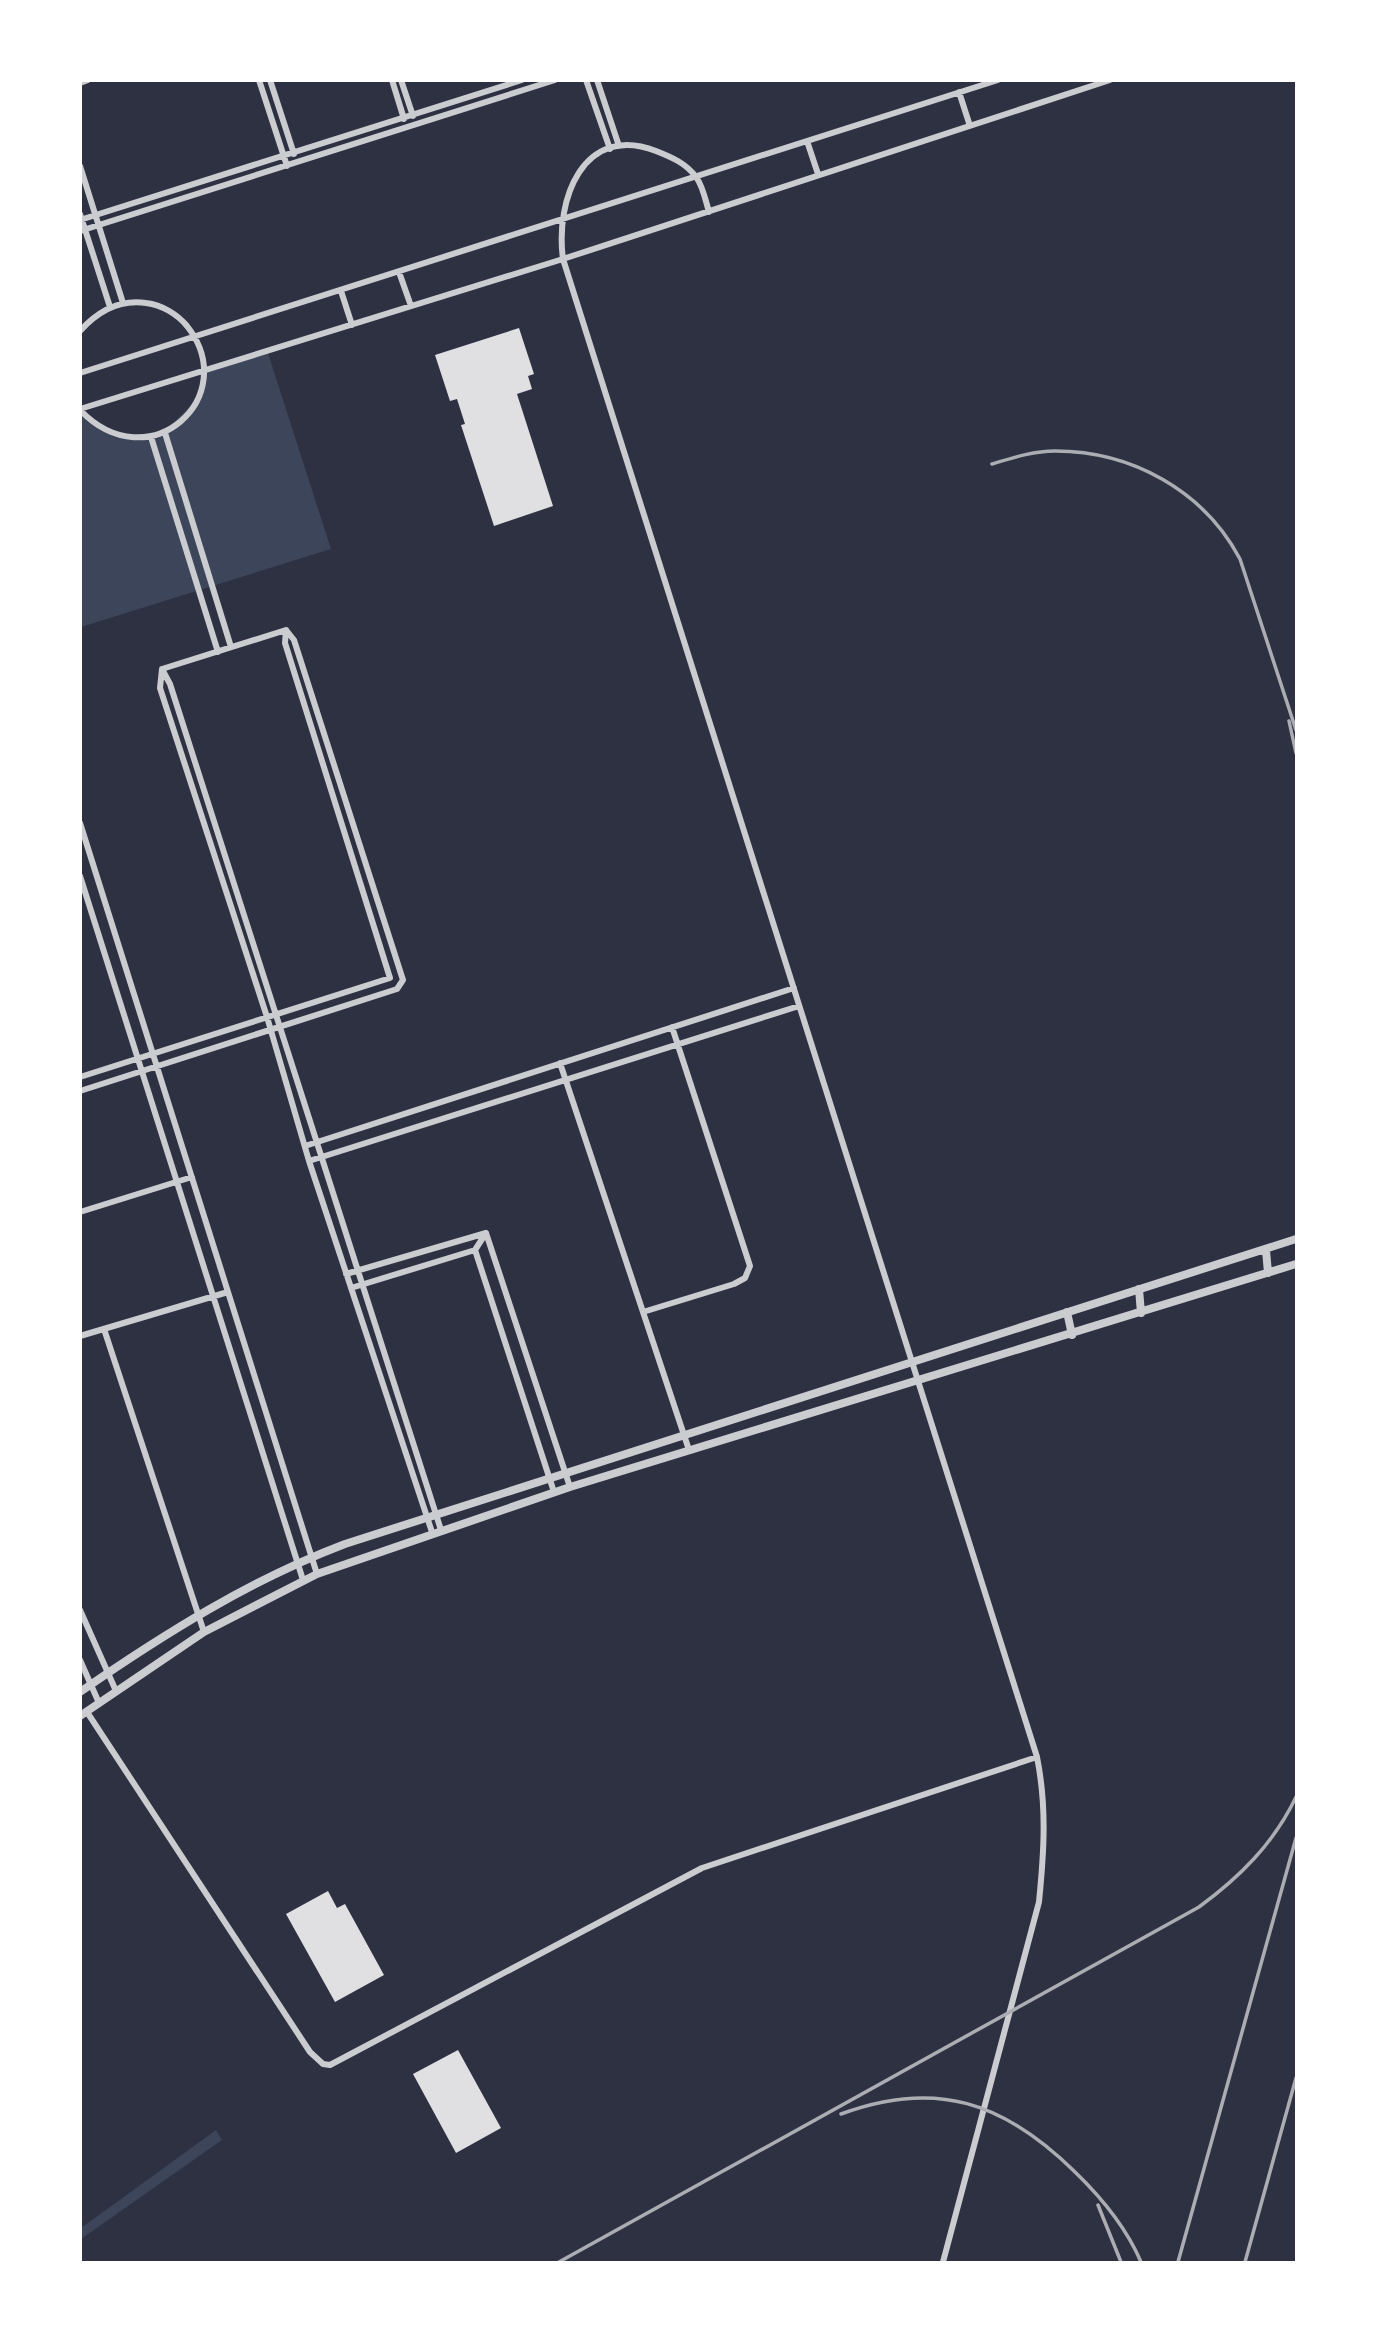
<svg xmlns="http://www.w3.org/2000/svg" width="1377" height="2343" font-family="Inter,sans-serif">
  <rect width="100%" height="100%" fill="#2d3142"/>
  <path fill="#3c4559" d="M268 353 331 549 81 627 80 412C109 440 117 441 157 439L196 400 203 374Z
    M216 2130 222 2140 81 2239V2228Z"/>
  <path fill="#e0e0e3" d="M519 328 534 374 528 376 532 389 517 394 553 506 494 526 461 425 465 424 457 399 450 401 435 355Z
    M328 1891 337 1908 345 1904 384 1975 335 2002 286 1914Z
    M458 2050 501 2128 456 2153 413 2074Z"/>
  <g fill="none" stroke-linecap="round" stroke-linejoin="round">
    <path stroke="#caccd0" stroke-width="6" d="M259 80 287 166
      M270 80 294 154
      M392 80 404 119
      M401 80 413 116
      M586 80 610 149
      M597 80 619 146
      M80 83 88 80
      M959 92 970 126
      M807 141 818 174
      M80 166 123 303
      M709 212C706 202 703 186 696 177 686 163 671 157 656 151 583 123 555 200 563 259L1037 1757C1047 1807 1044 1852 1039 1902L943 2262
      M80 214 110 307
      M80 220 522 80
      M80 231 555 80
      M399 272 411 306
      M341 291 352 325
      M80 331C98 311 119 299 146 303 162 305 177 314 187 326 243 397 149 482 80 410
      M80 373 998 80
      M80 409 563 259 1110 80
      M165 433 231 647
      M151 437 218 652
      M286 630 285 643 390 978
      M162 669 160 688 267 1017 309 1161 432 1532
      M163 671 170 684 441 1530
      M80 823 317 1574
      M80 876 303 1580
      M560 1063 689 1450
      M80 1077 390 978
      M80 1091 397 989 403 980 294 640 286 630 162 669
      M305 1146 794 988
      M309 1161 799 1006
      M80 1212 192 1177
      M486 1233 570 1487
      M475 1250 554 1492
      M346 1274 486 1233
      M351 1288 475 1250 486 1233
      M643 1312 734 1284 745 1278 750 1266 672 1027
      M104 1329 204 1632
      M80 1336 228 1292
      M80 1610 116 1691
      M80 1660 99 1703
      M87 1712 310 2052 323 2064 330 2065 702 1868 1037 1757"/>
    <path stroke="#caccd0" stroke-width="8" d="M1266 1250 1268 1273
      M1139 1289 1141 1313
      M1067 1312 1072 1335
      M80 1692C164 1634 250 1580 345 1544L1296 1239
      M80 1716 204 1632 317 1574 570 1487 1296 1264"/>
    <path stroke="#abadb3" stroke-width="3.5" d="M992 464C1012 458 1033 451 1055 451 1132 451 1204 491 1240 559L1296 730
      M1289 721 1296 753
      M841 2114C936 2079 1004 2102 1075 2172 1103 2199 1126 2227 1141 2262
      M1098 2205 1121 2262
      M559 2262 1199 1907C1240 1877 1274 1843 1296 1797
      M1178 2262 1296 1838
      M1245 2262 1296 2078"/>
  </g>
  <rect width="1377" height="2343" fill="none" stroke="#ffffff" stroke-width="164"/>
</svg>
